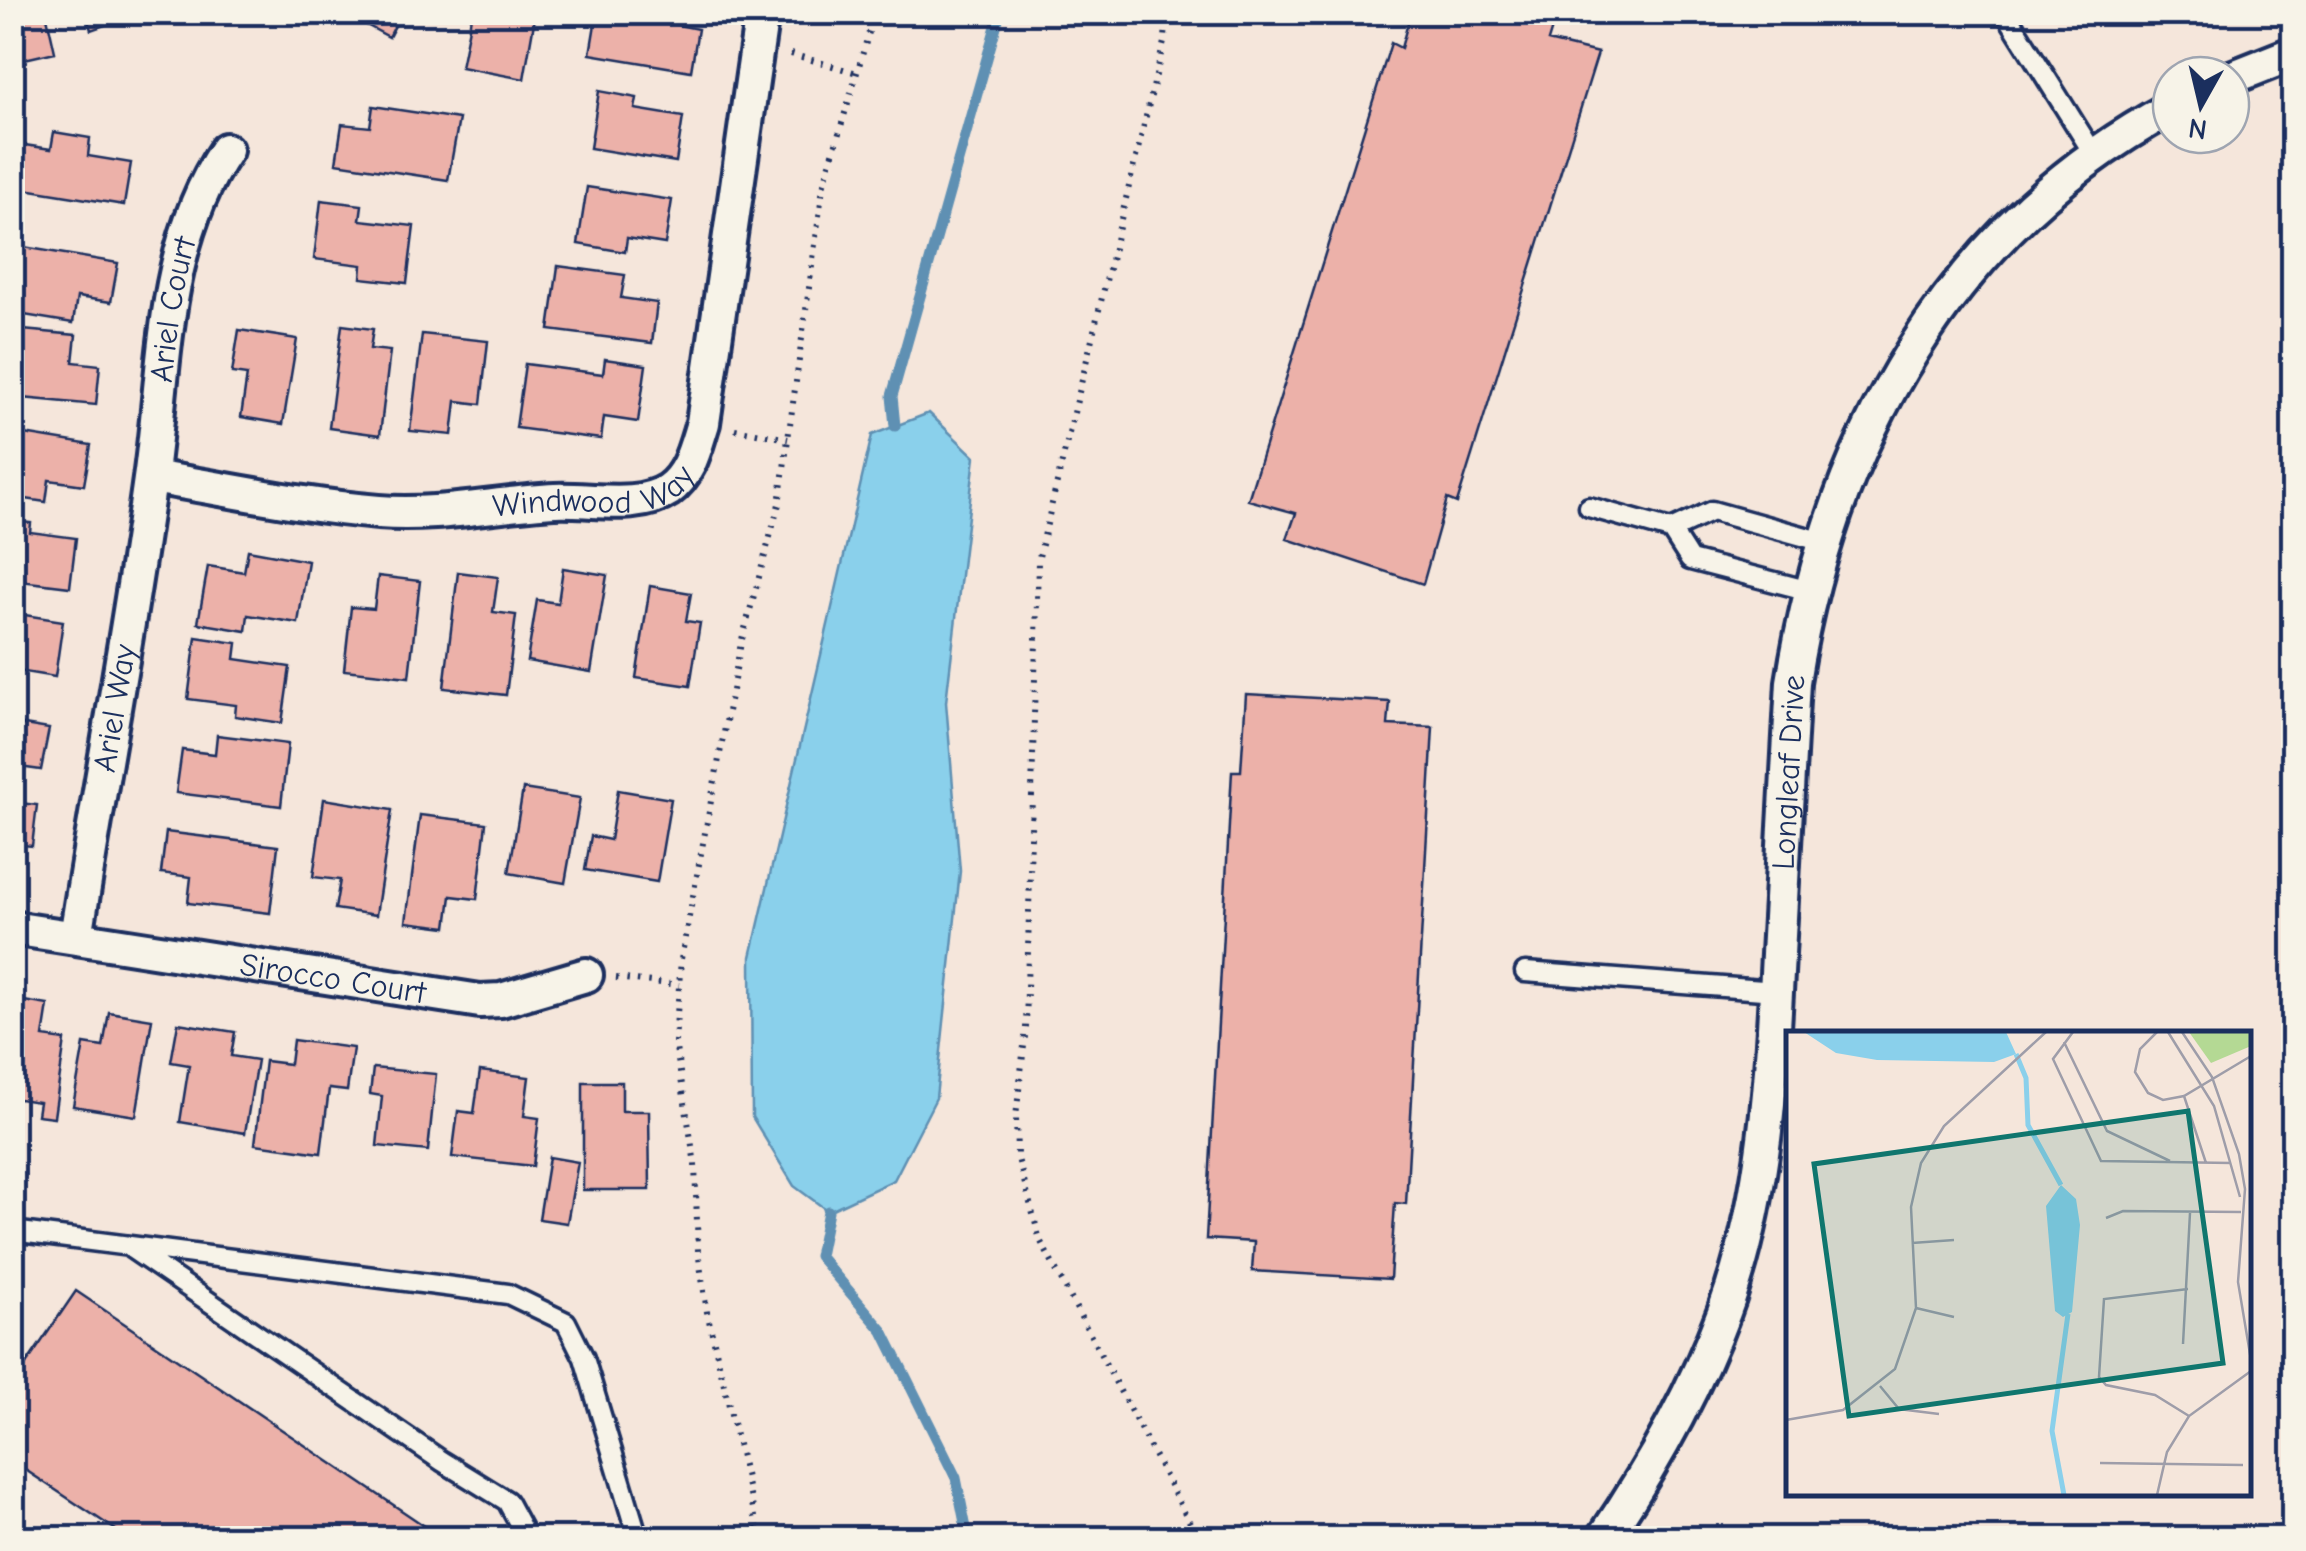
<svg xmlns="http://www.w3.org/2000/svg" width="2306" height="1551" font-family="'Comic Neue',sans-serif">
  <rect width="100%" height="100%" fill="#f5e6db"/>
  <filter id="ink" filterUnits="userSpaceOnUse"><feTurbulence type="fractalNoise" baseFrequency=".01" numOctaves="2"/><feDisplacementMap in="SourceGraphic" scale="20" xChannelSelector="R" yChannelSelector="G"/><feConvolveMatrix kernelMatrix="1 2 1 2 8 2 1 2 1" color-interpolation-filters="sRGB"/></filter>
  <g filter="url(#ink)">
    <path fill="#8ad0eb" stroke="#5e90b3" stroke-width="2.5" d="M929 413 975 457 946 702 960 871 936 1098 894 1180 828 1211 794 1186 752 1117 751 957 872 435Z"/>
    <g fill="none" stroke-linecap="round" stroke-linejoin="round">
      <path stroke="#5e90b3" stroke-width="11" d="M895 426 892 396 1000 12
        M828 1211 819 1256 883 1331 956 1478 968 1538"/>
    </g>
    <path fill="#ecb1a9" stroke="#1b2f5e" stroke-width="2.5" d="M12 12H46L55 52 12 62Z
      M85 12H142L91 30Z
      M342 12H402L389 37Z
      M472 12 535 17 524 79 461 67Z
      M597 12H664L663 22 698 29 691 71 590 54Z
      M1411 12H1557L1548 41 1598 53 1457 503 1447 499 1423 584 1287 539 1296 513 1248 500 1391 43 1401 48Z
      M599 91 637 98 635 109 683 117 676 162 590 148Z
      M373 106 459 119 448 180 336 163 342 124 370 127Z
      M54 132 90 138 88 156 131 163 124 205 12 187 18 144 51 149Z
      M587 187 672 200 665 244 627 238 625 252 578 244Z
      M321 200 362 205 360 220 414 226 407 283 361 278 362 265 314 259Z
      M12 245 118 263 111 302 77 297 73 323 12 313Z
      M558 266 625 275 621 298 657 303 652 343 549 330Z
      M342 325 373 329 370 349 390 351 380 435 329 428Z
      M12 329 76 335 73 362 100 365 96 405 12 397Z
      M239 330 297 339 283 424 241 417 247 375 232 373Z
      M422 334 488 341 481 404 456 401 452 435 410 431Z
      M605 359 646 365 638 422 604 417 601 439 516 428 525 364 603 374Z
      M12 432 91 445 84 485 49 480 46 502 12 497Z
      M12 521 31 523 30 532 76 538 70 587 12 580Z
      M248 550 308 561 298 623 248 615 246 631 198 623 208 566 244 572Z
      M563 568 607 575 591 672 527 661 537 600 558 603Z
      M458 572 498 577 493 612 516 615 506 695 444 688Z
      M378 576 420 581 409 677 344 670 351 607 374 609Z
      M650 586 691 593 686 621 700 623 690 686 636 678Z
      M12 613 63 621 55 677 12 670Z
      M196 637 237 643 235 659 290 667 282 723 235 716 236 705 188 699Z
      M1246 694 1390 702 1388 725 1433 727 1406 1204 1395 1203 1390 1279 1252 1271 1254 1242 1206 1239 1232 771H1241Z
      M12 723 49 729 41 770 12 766Z
      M217 735 288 744 281 806 176 793 182 750 215 754Z
      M523 789 580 798 565 883 509 873Z
      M618 790 671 799 657 882 585 870 591 836 610 840Z
      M324 799 392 810 376 915 335 909 340 880 313 877Z
      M12 802 37 805 32 846 12 844Z
      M420 815 486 823 477 899 451 896 447 927 406 922Z
      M166 832 278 846 270 913 188 903 191 877 161 873Z
      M12 999 48 1005 43 1037 65 1040 54 1117 37 1115 39 1102 12 1098Z
      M109 1012 152 1019 136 1116 73 1106 84 1044 103 1047Z
      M178 1023 235 1032 231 1056 257 1060 245 1133 180 1122 189 1065 171 1062Z
      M293 1040 353 1048 347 1091 329 1089 321 1153 255 1144 265 1061 290 1064Z
      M373 1068 436 1074 428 1151 377 1146 382 1096 370 1094Z
      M480 1071 529 1077 524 1116 539 1118 533 1166 452 1157 458 1111 474 1113Z
      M583 1082H622V1111H649L650 1190H583Z
      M549 1157 578 1162 567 1223 539 1219Z
      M76 1291 438 1535 128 1538 12 1461V1385Z"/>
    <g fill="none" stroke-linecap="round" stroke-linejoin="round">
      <defs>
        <path id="lane" d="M2005 12 2095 156
          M1589 507 1671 530 1712 511 1824 542
          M1671 530 1690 560 1810 591
          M1525 972 1776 991
          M12 1231 508 1294 566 1322 584 1358 638 1538
          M132 1249 442 1461 507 1501 527 1538"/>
        <g id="street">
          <path d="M2231 78 2294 53"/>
          <path id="s1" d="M151 477C226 489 303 506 379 512 438 517 496 503 555 500 590 498 638 510 668 490 690 474 695 448 703 423L762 12"/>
          <path id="s2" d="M12 928 480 1001 501 1000 586 975"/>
          <path id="s3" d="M76 937C100 784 129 632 150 479 166 368 161 246 226 150"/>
          <path id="s4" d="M1604 1538C1652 1467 1694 1393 1724 1312 1766 1199 1772 1073 1778 954 1783 863 1788 772 1793 682 1831 441 1951 226 2171 108"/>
        </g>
      </defs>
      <use href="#lane" stroke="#1b2f5e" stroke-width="25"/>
      <use href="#street" stroke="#1b2f5e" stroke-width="40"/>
      <path stroke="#1b2f5e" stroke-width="6" stroke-dasharray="2.5 8" stroke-linecap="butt" d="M1167 12 1165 38 1038 561 1026 1028 1016 1117 1017 1155 1040 1240 1198 1538
        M791 54 857 73
        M735 429 788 439
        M616 978 679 985
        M716 1538 758 1529
        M760 1538 707 1312 698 1251 695 1164 675 1042 681 959 741 643 779 504 823 187 875 12"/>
      <use href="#lane" stroke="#f7f3e8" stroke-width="18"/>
      <use href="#street" stroke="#f7f3e8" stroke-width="32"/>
    </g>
  </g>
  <g text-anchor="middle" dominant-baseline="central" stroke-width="9" stroke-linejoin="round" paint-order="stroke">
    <g font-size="32" fill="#1b2f5e" stroke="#f7f3e8">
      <text stroke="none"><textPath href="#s3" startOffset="635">Ariel Court</textPath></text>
      <text stroke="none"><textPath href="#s1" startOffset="448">Windwood Way</textPath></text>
      <text stroke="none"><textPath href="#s3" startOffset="232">Ariel Way</textPath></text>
      <text stroke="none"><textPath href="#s4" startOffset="802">Longleaf Drive</textPath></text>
      <text stroke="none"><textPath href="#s2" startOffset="325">Sirocco Court</textPath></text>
    </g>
  </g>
  <g transform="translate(1786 1031)">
    <rect width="465" height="465" fill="#f5e6db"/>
    <path d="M403 1H465V15L425 32Z" fill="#b4d994"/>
    <path d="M18 1H220L230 23 208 31 91 29 50 22ZM275 154 290 168 294 194 286 281 277 286 269 280 260 175Z" fill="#8ad0eb"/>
    <path fill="none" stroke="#8ad0eb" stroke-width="5" d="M230 23 240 47 242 94 275 154M278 464 266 400 282 283"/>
    <path fill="none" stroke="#9e9da9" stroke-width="2.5" d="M287 1 267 28 315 130 445 132M371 1 354 18 349 41 362 62 377 69 398 65 465 25M382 1 428 75 454 166M396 1 426 46 453 123 459 158 452 251 465 329M278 11 321 100 384 130M398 65 420 132M320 187 337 180 455 181M126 212 168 209M402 258 318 268 313 346 320 354 369 364 403 385M130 277 168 286M397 313 404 182M94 355 113 378 153 383M0 389 57 379 109 338 130 277 125 176 135 132 158 95 260 1M314 432 457 434M371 464 381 421 403 385 465 340"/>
    <path fill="#0f766e" fill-opacity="0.15" stroke="#0f766e" stroke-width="5" d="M402 80 437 332 63 385 28 133Z"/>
    <rect width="465" height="465" fill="none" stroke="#1b2f5e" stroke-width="5"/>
  </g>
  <rect width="2306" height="1551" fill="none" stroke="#f7f3e8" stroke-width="50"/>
  <rect x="25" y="25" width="2256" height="1501" fill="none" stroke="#1b2f5e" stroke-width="4" filter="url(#ink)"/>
  <g transform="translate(2201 105) rotate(188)"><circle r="48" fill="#f7f3e8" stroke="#9fa5b1" stroke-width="2.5"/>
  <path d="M0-8L18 38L0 25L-18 38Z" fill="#1b2f5e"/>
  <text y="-15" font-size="28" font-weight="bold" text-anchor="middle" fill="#1b2f5e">N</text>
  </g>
</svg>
